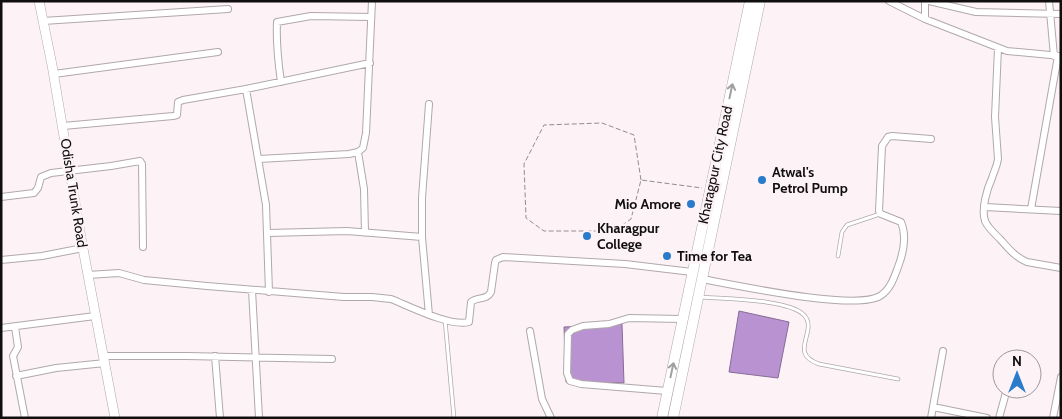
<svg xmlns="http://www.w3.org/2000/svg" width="1062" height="419" font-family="Cabin,sans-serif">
  <rect width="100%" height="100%" fill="#fdf3f7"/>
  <path fill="#b993d1" stroke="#876b97" d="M739 311 789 322 778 378 729 372Z
    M622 324 624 383 566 382 564 327Z"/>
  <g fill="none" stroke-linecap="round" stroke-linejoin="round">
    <defs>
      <path id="service" d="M838 256 842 232 847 225 880 214
        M701 297C724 299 789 299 804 315 819 331 787 353 819 364L898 379
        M445 320 454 418"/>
      <path id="minor" d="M889 1 925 19 1007 51 1061 56
        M929 1 976 12 1061 14
        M1049 1 1054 56
        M925 19V1
        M43 21 228 9
        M998 48 995 117 998 159C997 167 994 171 992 178 987 189 981 209 985 221 988 228 995 234 1000 239 1008 248 1015 257 1027 262L1061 268
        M54 74 218 52
        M281 82C278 61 276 43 277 22L311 16 371 17
        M246 89 266 205 269 292
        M429 104 422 198V237L429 315
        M63 126 173 116 177 115 178 102 183 100 246 89 370 63
        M358 152 364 189 365 233
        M259 159 349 154 358 152 363 148 366 133 372 1
        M1 197 34 193 38 188 41 177 51 173 111 166 140 161 142 164 143 247
        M985 207 1061 211
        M1031 209 1058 56
        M268 233 347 231 422 237
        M1 260 42 256 83 248
        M88 275 119 273 144 280 207 286 344 297H372L391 299C409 306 450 327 469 322L471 302C478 296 486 301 491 292L495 263 496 260 503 257 625 264 692 272
        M702 279C735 285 855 311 880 296 890 290 894 278 898 267 903 254 907 236 901 222L881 214 879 211 882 146 888 137 892 136 931 139
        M252 290 259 418
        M15 327 18 347 13 356 25 418
        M1 328 95 316
        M530 331 542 399 551 418
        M103 356H187L332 359
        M215 356 220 418
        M16 376 56 368 105 363
        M667 391 581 384 570 381 567 373 568 334 572 330 583 326 609 324 629 318 682 319
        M933 407 987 418
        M931 418 943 351
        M999 418 1007 389
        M1053 418 1061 377"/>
      <path id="secondary" d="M39 1 52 65 81 238 115 418"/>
      <path id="primary" d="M662 418 750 1
        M673 418 760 1"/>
    </defs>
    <use href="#service" stroke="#b0a8ab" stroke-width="4.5"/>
    <use href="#minor" stroke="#b0a8ab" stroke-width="8"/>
    <use href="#secondary" stroke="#b0a8ab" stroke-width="10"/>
    <use href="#primary" stroke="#b0a8ab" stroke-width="11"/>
    <path stroke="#938c8f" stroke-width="1" stroke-dasharray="5 2.5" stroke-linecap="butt" d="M641 180 634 135 602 123 544 125 524 164 526 218 544 231H614L631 219 641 180 702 188"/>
    <use href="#service" stroke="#fff" stroke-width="3"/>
    <use href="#minor" stroke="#fff" stroke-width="6"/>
    <use href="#secondary" stroke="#fff" stroke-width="9"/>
    <use href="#primary" stroke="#fff" stroke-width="10"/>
  </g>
  <defs><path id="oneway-shaft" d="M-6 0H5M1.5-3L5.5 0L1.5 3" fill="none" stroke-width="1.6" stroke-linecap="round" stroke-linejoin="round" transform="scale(1.25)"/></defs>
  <g stroke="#a09f9f">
    <use href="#oneway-shaft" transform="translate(731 91) rotate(-78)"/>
    <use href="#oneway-shaft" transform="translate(672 370) rotate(-78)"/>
  </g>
  <g fill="#2a7ccb" stroke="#fdf3f7" stroke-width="2">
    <circle cx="762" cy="180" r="5"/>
    <circle cx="691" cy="204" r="5"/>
    <circle cx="587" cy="236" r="5"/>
    <circle cx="667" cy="256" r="5"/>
  </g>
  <g text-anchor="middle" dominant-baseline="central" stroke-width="5" stroke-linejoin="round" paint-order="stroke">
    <g font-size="14" fill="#110e10" stroke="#fdf3f7">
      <text transform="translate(715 165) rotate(-78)">Kharagpur City Road</text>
      <text transform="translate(74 193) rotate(81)">Odisha Trunk Road</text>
    </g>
    <g font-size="14" font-weight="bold" fill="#110e10" stroke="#fdf3f7" text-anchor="start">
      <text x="772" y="172">Atwal's<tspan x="772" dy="16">Petrol Pump</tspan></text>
      <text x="681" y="204" text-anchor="end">Mio Amore</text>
      <text x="597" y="228">Kharagpur<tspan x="597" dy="16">College</tspan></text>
      <text x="677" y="256">Time for Tea</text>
    </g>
  </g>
  <rect width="1062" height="419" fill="none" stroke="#110e10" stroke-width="5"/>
  <g transform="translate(1017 374)"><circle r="24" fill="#fdf3f7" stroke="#9f979b"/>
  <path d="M0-4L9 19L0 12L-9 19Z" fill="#2a7ccb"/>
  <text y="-8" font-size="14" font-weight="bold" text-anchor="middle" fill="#110e10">N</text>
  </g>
</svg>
